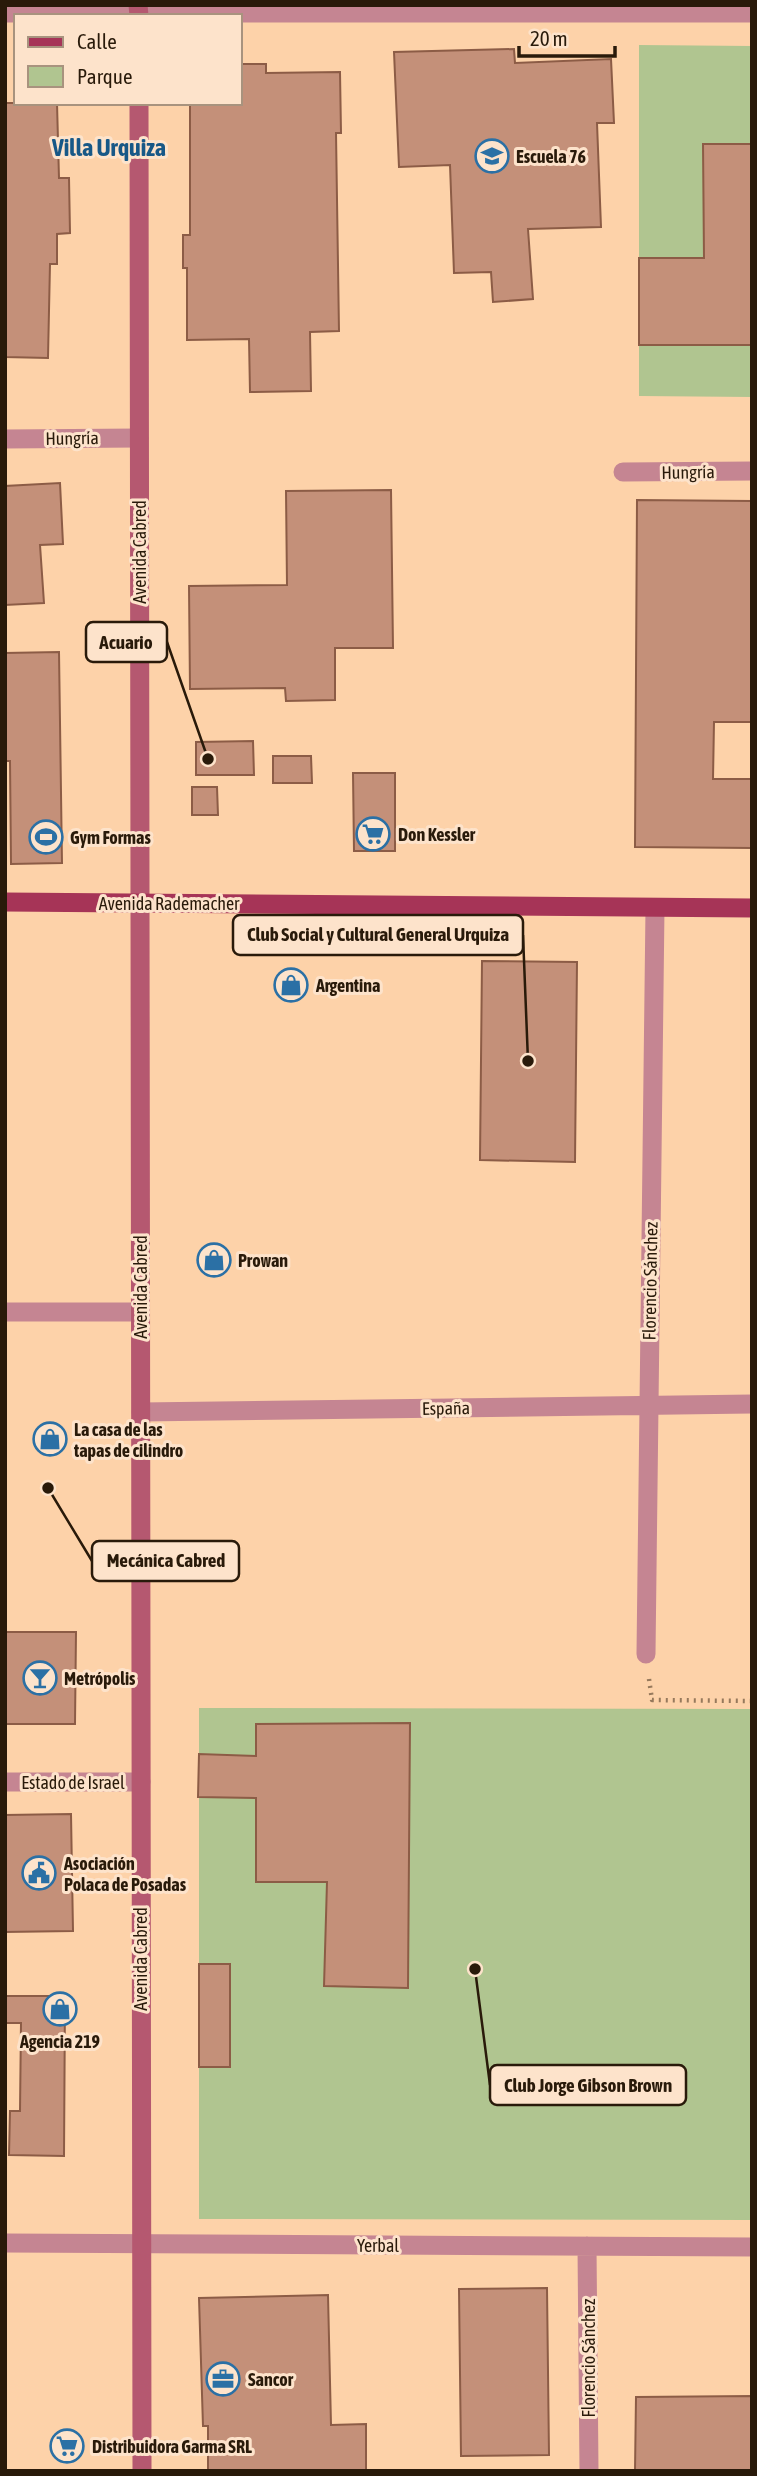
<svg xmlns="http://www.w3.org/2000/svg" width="757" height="2476" font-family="'Asap Condensed',sans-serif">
  <rect width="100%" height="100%" fill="#fdd2a9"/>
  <path fill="#b0c590" d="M639 45 752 46V397L639 396Z
    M199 1708 752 1709V2220L199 2219Z"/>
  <path fill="#c49079" stroke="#8c5c46" stroke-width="2" d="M514 49 515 63 611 59 614 123H597L601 227 528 229 533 299 493 302 491 272 454 273 450 165 399 167 394 52Z
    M240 64H266V73L340 72 341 133H336L339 331 310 332 311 391 250 392 249 339 187 340V268H183V235H190V103H240Z
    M5 103H57L59 178H69L70 233 57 234V264H50L48 358 5 357Z
    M703 144H752V345H639V258H704Z
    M60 483 63 544 40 545 44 603 5 605V486Z
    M391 490 393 648H335V700L286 701 285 688 190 689 189 586 287 585 286 491Z
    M637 500 752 501V722H714L713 779H752V848L635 847Z
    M59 652 62 863 11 864 10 761H5V653Z
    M253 741 254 775H196V742Z
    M273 756H311L312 783H273Z
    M353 773H395V851H354Z
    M192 787H217L218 815H192Z
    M482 961 577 962 575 1162 480 1160Z
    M5 1632H76L75 1724H5Z
    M410 1723 408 1988 324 1986 327 1882H256V1798L198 1797 199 1754 256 1756V1724Z
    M71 1814 73 1931 5 1932V1815Z
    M199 1964H230V2067H199Z
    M5 1996H65L64 2156 9 2155 10 2111H20L21 2023H5Z
    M547 2288 549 2455 461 2456 459 2289Z
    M328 2295 331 2425 366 2424V2471H208V2426H203L199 2298Z
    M752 2396V2471H635L636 2397Z"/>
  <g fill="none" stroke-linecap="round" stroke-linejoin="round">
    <path stroke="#96795c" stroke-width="4.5" stroke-dasharray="2 5" stroke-linecap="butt" d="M649 1679 652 1700 752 1701"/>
    <path stroke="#c58592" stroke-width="19" d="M5 13H752
      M5 439 139 438
      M623 472 752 471
      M5 1312H140
      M141 1412 752 1404
      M646 1654 655 908
      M5 1782H141
      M5 2243 752 2247
      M587 2246 589 2471"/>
    <path stroke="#b55870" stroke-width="19" d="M138 5 139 16
      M139 103 142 2471"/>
    <path stroke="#a63457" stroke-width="19" d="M5 902 752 908"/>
  </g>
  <defs>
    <symbol id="school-ring" viewBox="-11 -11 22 22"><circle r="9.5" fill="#fde3cb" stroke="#2b70a5" stroke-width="1.5"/><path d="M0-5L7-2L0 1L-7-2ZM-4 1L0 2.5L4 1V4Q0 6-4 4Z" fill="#2b70a5"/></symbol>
    <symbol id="supermarket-ring" viewBox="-11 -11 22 22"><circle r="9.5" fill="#fde3cb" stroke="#2b70a5" stroke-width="1.5"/><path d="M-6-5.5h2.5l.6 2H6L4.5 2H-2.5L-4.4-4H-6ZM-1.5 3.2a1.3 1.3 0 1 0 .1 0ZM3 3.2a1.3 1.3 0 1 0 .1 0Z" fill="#2b70a5"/></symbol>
    <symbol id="stadium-ring" viewBox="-11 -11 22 22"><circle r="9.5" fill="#fde3cb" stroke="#2b70a5" stroke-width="1.5"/><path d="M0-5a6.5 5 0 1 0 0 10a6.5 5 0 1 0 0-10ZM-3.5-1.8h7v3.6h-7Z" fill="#2b70a5"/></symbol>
    <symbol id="shop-ring" viewBox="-11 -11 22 22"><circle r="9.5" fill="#fde3cb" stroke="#2b70a5" stroke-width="1.5"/><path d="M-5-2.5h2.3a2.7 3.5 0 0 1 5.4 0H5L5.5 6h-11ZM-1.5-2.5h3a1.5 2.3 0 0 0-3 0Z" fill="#2b70a5"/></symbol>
    <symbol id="bar-ring" viewBox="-11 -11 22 22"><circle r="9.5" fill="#fde3cb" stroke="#2b70a5" stroke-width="1.5"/><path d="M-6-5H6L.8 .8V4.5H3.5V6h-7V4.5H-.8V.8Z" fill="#2b70a5"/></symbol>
    <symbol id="civic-ring" viewBox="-11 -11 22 22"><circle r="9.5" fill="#fde3cb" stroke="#2b70a5" stroke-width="1.5"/><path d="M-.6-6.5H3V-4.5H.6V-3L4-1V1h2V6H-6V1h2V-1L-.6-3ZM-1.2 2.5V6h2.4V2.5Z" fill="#2b70a5"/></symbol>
    <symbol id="office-ring" viewBox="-11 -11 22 22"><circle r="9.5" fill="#fde3cb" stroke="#2b70a5" stroke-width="1.5"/><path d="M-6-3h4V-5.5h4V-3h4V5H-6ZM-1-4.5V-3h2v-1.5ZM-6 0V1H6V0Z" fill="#2b70a5"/></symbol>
  </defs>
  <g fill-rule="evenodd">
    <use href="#school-ring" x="473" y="137" width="38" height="38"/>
    <use href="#supermarket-ring" x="354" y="815" width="38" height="38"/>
    <use href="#stadium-ring" x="27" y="818" width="38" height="38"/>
    <use href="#shop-ring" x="272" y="966" width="38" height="38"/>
    <use href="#shop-ring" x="195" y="1241" width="38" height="38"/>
    <use href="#shop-ring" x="31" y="1420" width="38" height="38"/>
    <use href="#bar-ring" x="21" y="1659" width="38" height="38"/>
    <use href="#civic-ring" x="20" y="1854" width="38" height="38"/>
    <use href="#shop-ring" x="41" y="1990" width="38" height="38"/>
    <use href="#office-ring" x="204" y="2360" width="38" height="38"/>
    <use href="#supermarket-ring" x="48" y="2427" width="38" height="38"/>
  </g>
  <g text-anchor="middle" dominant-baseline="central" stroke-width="6" stroke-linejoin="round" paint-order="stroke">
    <g font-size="18" font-weight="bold" fill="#291a0a" stroke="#fde3cb" text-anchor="start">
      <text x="516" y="156">Escuela 76</text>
      <text x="398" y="834">Don Kessler</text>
      <text x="70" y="837">Gym Formas</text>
      <text x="316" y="985">Argentina</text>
      <text x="238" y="1260">Prowan</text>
      <text x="74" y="1429">La casa de las<tspan x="74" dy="21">tapas de cilindro</tspan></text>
      <text x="64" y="1678">Metrópolis</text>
      <text x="64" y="1863">Asociación<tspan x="64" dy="21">Polaca de Posadas</tspan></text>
      <text x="60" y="2041" text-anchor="middle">Agencia 219</text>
      <text x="248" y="2379">Sancor</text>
      <text x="92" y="2446">Distribuidora Garma SRL</text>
    </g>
    <g font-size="18" fill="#291a0a" stroke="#fde3cb">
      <text transform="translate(72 438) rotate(-1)">Hungría</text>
      <text transform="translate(688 472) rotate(-1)">Hungría</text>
      <text transform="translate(139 552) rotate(-90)">Avenida Cabred</text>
      <text x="169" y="903">Avenida Rademacher</text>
      <text transform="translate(650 1281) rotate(-89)">Florencio Sánchez</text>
      <text transform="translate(140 1287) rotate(-90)">Avenida Cabred</text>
      <text transform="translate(446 1408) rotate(-1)">España</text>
      <text x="73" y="1782">Estado de Israel</text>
      <text transform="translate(140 1959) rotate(-90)">Avenida Cabred</text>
      <text x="378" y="2245">Yerbal</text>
      <text transform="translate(588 2358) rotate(-90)">Florencio Sánchez</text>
    </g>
    <g font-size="24" font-weight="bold" fill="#175887" stroke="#fde3cb">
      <text x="109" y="147">Villa Urquiza</text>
    </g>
  </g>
  <path fill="none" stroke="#291a0a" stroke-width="2.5" d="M208 759L167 642M528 1061L523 935M48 1488L92 1561M475 1969L490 2085"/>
  <g fill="#291a0a" stroke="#fde3cb" stroke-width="2.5">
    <circle cx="208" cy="759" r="7"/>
    <circle cx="528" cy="1061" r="7"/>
    <circle cx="48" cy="1488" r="7"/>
    <circle cx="475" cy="1969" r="7"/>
  </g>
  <g fill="#fde3cb" stroke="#291a0a" stroke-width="2.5">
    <rect x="86" y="622" width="81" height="40" rx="7"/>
    <rect x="233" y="915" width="290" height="40" rx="7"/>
    <rect x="92" y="1541" width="147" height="40" rx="7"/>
    <rect x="490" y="2065" width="196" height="40" rx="7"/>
  </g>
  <g font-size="19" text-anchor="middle" font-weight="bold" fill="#291a0a">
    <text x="126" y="649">Acuario</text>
    <text x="378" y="941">Club Social y Cultural General Urquiza</text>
    <text x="166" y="1567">Mecánica Cabred</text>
    <text x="588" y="2092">Club Jorge Gibson Brown</text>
  </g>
  <rect width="757" height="2476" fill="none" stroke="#291a0a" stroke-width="14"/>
  <rect x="14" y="14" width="228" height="91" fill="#fde3cb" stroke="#a8937e" stroke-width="2"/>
  <rect x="28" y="37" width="35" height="10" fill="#a63457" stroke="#a8937e" stroke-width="2"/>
  <text x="77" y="49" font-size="21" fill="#291a0a">Calle</text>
  <rect x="28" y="66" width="35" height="21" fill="#b0c590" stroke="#a8937e" stroke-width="2"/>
  <text x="77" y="84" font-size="21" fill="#291a0a">Parque</text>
  <path d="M519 46v10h96v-10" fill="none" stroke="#291a0a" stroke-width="3.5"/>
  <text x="530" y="46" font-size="21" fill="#291a0a" stroke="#fde3cb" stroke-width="5" paint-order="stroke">20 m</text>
</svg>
